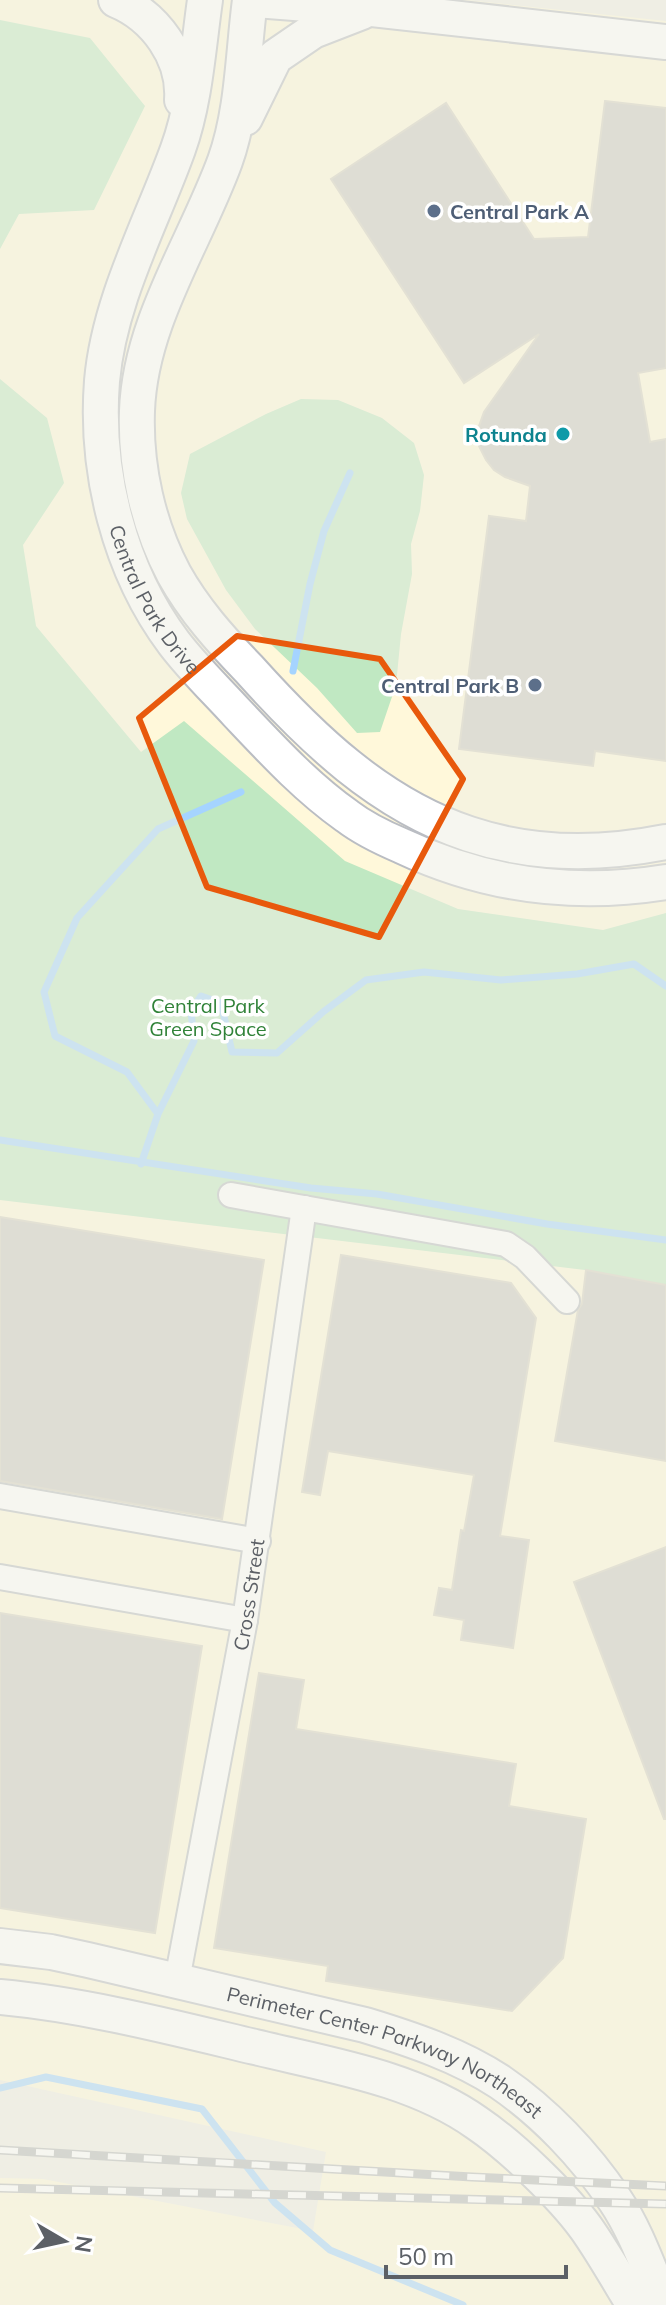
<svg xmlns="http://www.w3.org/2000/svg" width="666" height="2305" font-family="Mulish,sans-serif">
  <rect width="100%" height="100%" fill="#efeee4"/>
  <path fill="#fff8da" d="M0 0H466L666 21V2305H0V2178L43 2179 313 2231 326 2152 0 2080Z"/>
  <path fill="#c0e8c2" d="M0 20 90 38 145 106 94 210 19 214 0 249Z
    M0 379 47 418 64 483 23 545 36 626 141 752 184 721 345 861 458 909 603 930 666 913V1285L585 1270 0 1200Z
    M301 399 338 400 382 418 414 443 424 475 420 511 411 544 412 574 401 634 396 685 380 732 357 733 317 688 255 629 226 590 187 519 181 493 190 454 266 414Z"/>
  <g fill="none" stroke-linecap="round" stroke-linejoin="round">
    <path stroke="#a5d4ff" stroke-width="7" d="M293 671 310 584 324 531 350 473
      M158 1114 194 1041 191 1011 201 996 221 1003 232 1052 277 1053 323 1012 366 980 424 972 501 980 577 974 634 964 666 986
      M0 1140 311 1188 377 1194 547 1224 666 1240
      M141 1164 158 1114 127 1072 55 1036 44 992 77 918 158 829 241 792
      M0 2088 46 2077 202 2109 275 2203 330 2250 463 2305"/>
  </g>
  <path fill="#cac8c1" stroke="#d5d0c2" stroke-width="2" d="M605 101 666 108V368L638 373 650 442 666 439V761L595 751 593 766 459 749 489 516 526 521 530 486 505 477 494 470 486 460 479 446 478 429 484 412 539 334 464 383 331 179 446 103 534 239 588 237Z
    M0 1217 264 1260 222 1519 0 1481Z
    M341 1255 511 1283 536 1318 500 1536 529 1540 513 1648 461 1640 464 1620 434 1615 439 1588 452 1590 461 1530 464 1531 474 1475 328 1451 320 1495 302 1492Z
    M586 1270 666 1285V1461L555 1441 578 1310 582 1304Z
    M666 1547V1819H664L574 1582Z
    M0 1613 202 1646 155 1933 0 1908Z
    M259 1673 304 1680 296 1729 516 1764 509 1806 586 1819 563 1958 512 2011 326 1981 328 1966 214 1948Z"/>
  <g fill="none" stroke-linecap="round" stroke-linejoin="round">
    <defs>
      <g id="street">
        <path d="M231 1195 506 1244 525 1257 567 1301"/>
        <path d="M0 1496 258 1541"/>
        <path d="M0 1577 245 1620"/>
        <path id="s1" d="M177 1980 245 1620 304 1208"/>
      </g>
      <g id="secondary">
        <path d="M116 0C155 16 185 57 182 100"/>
        <path id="s2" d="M205 0C198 49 195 102 178 149 151 224 109 300 102 381 95 471 119 570 174 643 193 668 216 690 237 713 272 750 306 787 347 816 364 829 383 838 402 846 487 886 574 897 666 882"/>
        <path d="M250 0C243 53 243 111 225 161 195 243 140 322 137 411 135 467 148 525 174 574 194 610 221 640 249 669 311 738 379 804 469 834 532 855 601 855 666 842"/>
        <path d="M255 0 372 9 666 42"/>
        <path d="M245 118 275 57 313 31 362 12"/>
        <path id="s3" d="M0 1946 51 1952 88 1960 365 2025C411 2039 459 2055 500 2082 544 2112 585 2155 615 2200 636 2231 649 2270 664 2305"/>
        <path d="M0 1997C86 2005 171 2027 255 2047 329 2065 414 2078 477 2123 511 2146 562 2195 586 2228 603 2252 618 2279 634 2305"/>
      </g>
    </defs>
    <use href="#street" stroke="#b9bcc1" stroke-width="28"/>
    <use href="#secondary" stroke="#babdc3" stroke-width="38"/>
    <use href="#street" stroke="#fff" stroke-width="24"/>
    <use href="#secondary" stroke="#fff" stroke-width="34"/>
    <defs>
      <path id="rail" d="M0 2150 472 2177 666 2186
        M0 2188 666 2204"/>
    </defs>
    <use href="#rail" stroke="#b7b8b9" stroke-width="9"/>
    <use href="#rail" stroke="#fff" stroke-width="6" stroke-dasharray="18" stroke-linecap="butt"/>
  </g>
  <path d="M0 0H666V2305H0ZM237 636 380 659 463 779 379 937 207 887 139 718Z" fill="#efeee4" fill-opacity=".55" fill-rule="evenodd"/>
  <path fill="none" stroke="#e8590c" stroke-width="6" stroke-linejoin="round" d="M237 636 380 659 463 779 379 937 207 887 139 718Z"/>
  <g fill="#5c6f8a" stroke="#fff" stroke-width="3">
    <circle cx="434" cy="211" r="8"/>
    <circle cx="535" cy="685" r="8"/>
  </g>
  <circle fill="#0f9aa8" stroke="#fff" stroke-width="3" cx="563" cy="434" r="8"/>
  <g text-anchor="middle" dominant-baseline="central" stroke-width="7" stroke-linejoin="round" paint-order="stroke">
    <g font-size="20" font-weight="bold" fill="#4e5e75" stroke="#fff" text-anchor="start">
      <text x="450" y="211">Central Park A</text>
      <text x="519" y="685" text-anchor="end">Central Park B</text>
    </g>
    <g font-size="20" font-weight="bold" fill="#0d838f" stroke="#fff" text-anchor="end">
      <text x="547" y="434">Rotunda</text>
    </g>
    <g font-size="20" fill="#5c6066" stroke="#fff">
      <text stroke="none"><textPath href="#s2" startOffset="626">Central Park Drive</textPath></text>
      <text stroke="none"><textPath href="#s1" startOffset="392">Cross Street</textPath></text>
      <text stroke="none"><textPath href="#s3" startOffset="402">Perimeter Center Parkway Northeast</textPath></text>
    </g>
    <g font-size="20" fill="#308238" stroke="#fff">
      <text x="208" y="1005">Central Park<tspan x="208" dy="23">Green Space</tspan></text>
    </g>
  </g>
  <g transform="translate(64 2241) rotate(99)" stroke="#ffffff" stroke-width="6" paint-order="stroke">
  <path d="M0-6L14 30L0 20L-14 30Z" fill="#5c6066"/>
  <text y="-12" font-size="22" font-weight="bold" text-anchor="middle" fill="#5c6066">N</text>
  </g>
  <path d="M386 2265v12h180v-12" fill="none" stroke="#5c6066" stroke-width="4"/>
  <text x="398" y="2265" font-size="24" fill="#5c6066" stroke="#ffffff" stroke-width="6" paint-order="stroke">50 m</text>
</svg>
